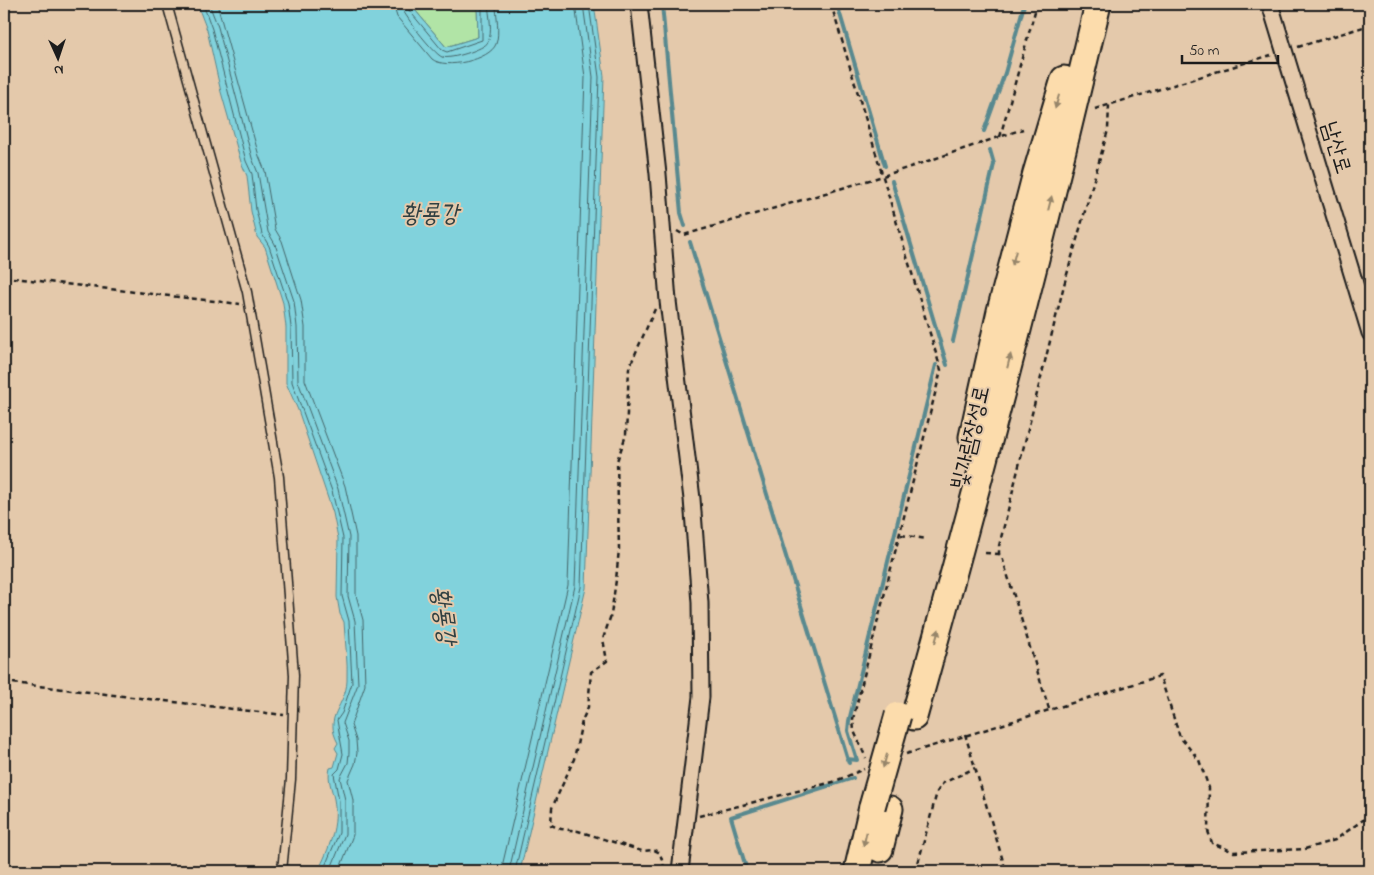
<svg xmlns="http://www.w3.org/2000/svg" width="1374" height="875" font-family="'Indie Flower','Poor Story',sans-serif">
  <rect width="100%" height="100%" fill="#e4c9ab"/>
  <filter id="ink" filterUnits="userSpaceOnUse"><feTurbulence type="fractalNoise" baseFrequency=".02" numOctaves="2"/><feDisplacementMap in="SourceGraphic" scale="10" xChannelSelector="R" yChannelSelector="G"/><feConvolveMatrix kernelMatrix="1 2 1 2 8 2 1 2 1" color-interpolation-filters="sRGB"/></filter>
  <g filter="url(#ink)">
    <path fill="#b1e4a6" stroke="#668061" d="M410 4H477L478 37 446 47Z"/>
    <path fill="#81d2dc" stroke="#59898f" d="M197 4H410L446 47 478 37 477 4H594L604 76 586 588 520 871H318C329 849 339 825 334 799 332 789 327 779 330 768L334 767 338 753 335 748 338 743C323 716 346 706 347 681 348 661 345 641 344 622L340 614 337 597 338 538 333 513 298 410 286 383V327L283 303 265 247 257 237 251 211 247 176 241 162 221 92 207 30Z"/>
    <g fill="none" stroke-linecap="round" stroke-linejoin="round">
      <path stroke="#446569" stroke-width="1" d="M203 4 212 29 246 161 252 174 256 210 262 234 269 246 288 303 291 327 292 382 332 491 343 538 342 596 349 621 352 683 342 713 337 720 343 754 339 769 334 774 339 801V833L323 871
        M209 4 218 27 252 158 258 173 268 232 275 244 294 301 297 327 298 381 338 489 349 537 348 596 355 621 358 684 343 723 349 741V753L348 763 340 778 345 800V834L330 871
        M217 4 259 156 265 171 275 229 282 241 301 300 305 327V380L345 486 356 536V595L363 620 365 685 351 725 356 740 357 753 355 764 348 780 353 800V835L339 871
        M393 4 397 17 432 59C445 70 490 60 496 44 500 33 496 16 496 4
        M400 4C401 12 434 54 442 57 450 60 485 49 488 42 493 33 489 14 488 4
        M407 4 408 9 442 50 447 52 482 40V4
        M501 871 568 585 585 77 575 4
        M509 871 575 586 593 77 583 4
        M515 871 581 587 599 77 589 4"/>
      <path stroke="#59898f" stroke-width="4" d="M662 4 681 213 685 226
        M837 4 885 166
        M984 131 1005 73 1024 5
        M892 181 947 365
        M690 242 849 763
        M953 341 994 164 990 150
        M847 759 857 760 848 731 849 721 936 365
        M747 871 731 817 853 778"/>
      <defs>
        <path id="service" d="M167 4 247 292 279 477 294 675 291 779 282 871"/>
        <path id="minor" d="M639 4 658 174 668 301 692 499 700 603 701 697 680 871
          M1270 4 1370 333"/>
        <path id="trunk" d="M972 437 1000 311 1036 173 1064 79
          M914 717C980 481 1042 243 1098 4
          M880 849 890 809
          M857 871 872 807"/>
      </defs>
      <use href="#service" stroke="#1c1c1c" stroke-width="11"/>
      <use href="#minor" stroke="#1c1c1c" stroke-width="19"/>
      <use href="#trunk" stroke="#1c1c1c" stroke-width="29"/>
      <path stroke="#1c1c1c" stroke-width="2.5" stroke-dasharray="5 4" stroke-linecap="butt" d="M831 4 941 370 853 719 854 731 866 758
        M1298 47 1370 25
        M1095 109 1271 55
        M1000 137 1037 4
        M677 231 684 235 883 176 1023 129
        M4 277 240 304
        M655 309 629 368 626 435 617 461 619 549 616 580 611 615 603 639 607 661 591 672 588 707 582 721 574 759 552 808 551 825 561 829 578 831 642 851 654 850 660 853 665 871
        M901 535 927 539
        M985 553 999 554
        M4 682 284 715
        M1049 709 1002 557 999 554V546L1064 285 1108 130 1109 104
        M965 734 1006 871
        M906 754 1160 676 1180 737 1199 760 1209 788 1208 831 1212 843 1234 852 1305 849 1335 840 1370 815
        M699 816 833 782 864 769
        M916 871 937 792 943 783 975 768"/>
      <use href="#service" stroke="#e4c9ab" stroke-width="8"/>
      <use href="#minor" stroke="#e4c9ab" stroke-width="15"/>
      <use href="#trunk" stroke="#fcdcac" stroke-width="25"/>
      <defs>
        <path id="trunk-bridge" d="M872 807 898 715"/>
      </defs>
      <use href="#trunk-bridge" stroke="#1c1c1c" stroke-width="29" stroke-linecap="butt"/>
      <use href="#trunk-bridge" stroke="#fcdcac" stroke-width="25"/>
    </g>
    <defs><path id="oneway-solid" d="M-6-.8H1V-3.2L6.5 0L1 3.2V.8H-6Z" transform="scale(1.25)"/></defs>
    <g fill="#97866b">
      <use href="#oneway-solid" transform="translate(1057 102) rotate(106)"/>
      <use href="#oneway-solid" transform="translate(1050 203) rotate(-76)"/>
      <use href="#oneway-solid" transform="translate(1014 258) rotate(105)"/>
      <use href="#oneway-solid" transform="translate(1009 361) rotate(-76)"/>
      <use href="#oneway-solid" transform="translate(937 636) rotate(-74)"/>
      <use href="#oneway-solid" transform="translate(885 761) rotate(106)"/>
      <use href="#oneway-solid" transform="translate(865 839) rotate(103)"/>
    </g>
  </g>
  <g text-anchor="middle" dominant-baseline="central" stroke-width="4" stroke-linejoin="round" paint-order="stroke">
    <g font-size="22" fill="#1c1c1c" stroke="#e4c9ab">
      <text transform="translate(1335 148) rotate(73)">남산로</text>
      <text transform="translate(972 438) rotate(-77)">빛가람장성로</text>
    </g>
    <g font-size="24" font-style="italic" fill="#304042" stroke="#e4c9ab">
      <text x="430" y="215">황룡강</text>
      <text transform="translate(442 616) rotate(82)">황룡강</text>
    </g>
  </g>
  <rect width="1374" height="875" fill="none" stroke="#e4c9ab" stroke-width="20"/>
  <rect x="10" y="10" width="1354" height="855" fill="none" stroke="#1c1c1c" stroke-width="2" filter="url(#ink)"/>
  <g transform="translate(58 58) rotate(177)" stroke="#e4c9ab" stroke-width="4" paint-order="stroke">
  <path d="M0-4L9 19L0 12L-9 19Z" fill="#1c1c1c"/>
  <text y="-8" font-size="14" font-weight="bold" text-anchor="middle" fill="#1c1c1c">N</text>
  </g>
  <path d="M1182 55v8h96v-8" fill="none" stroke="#1c1c1c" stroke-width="2.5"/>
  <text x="1189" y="55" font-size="15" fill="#1c1c1c" stroke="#e4c9ab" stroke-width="4" paint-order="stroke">50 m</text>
</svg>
